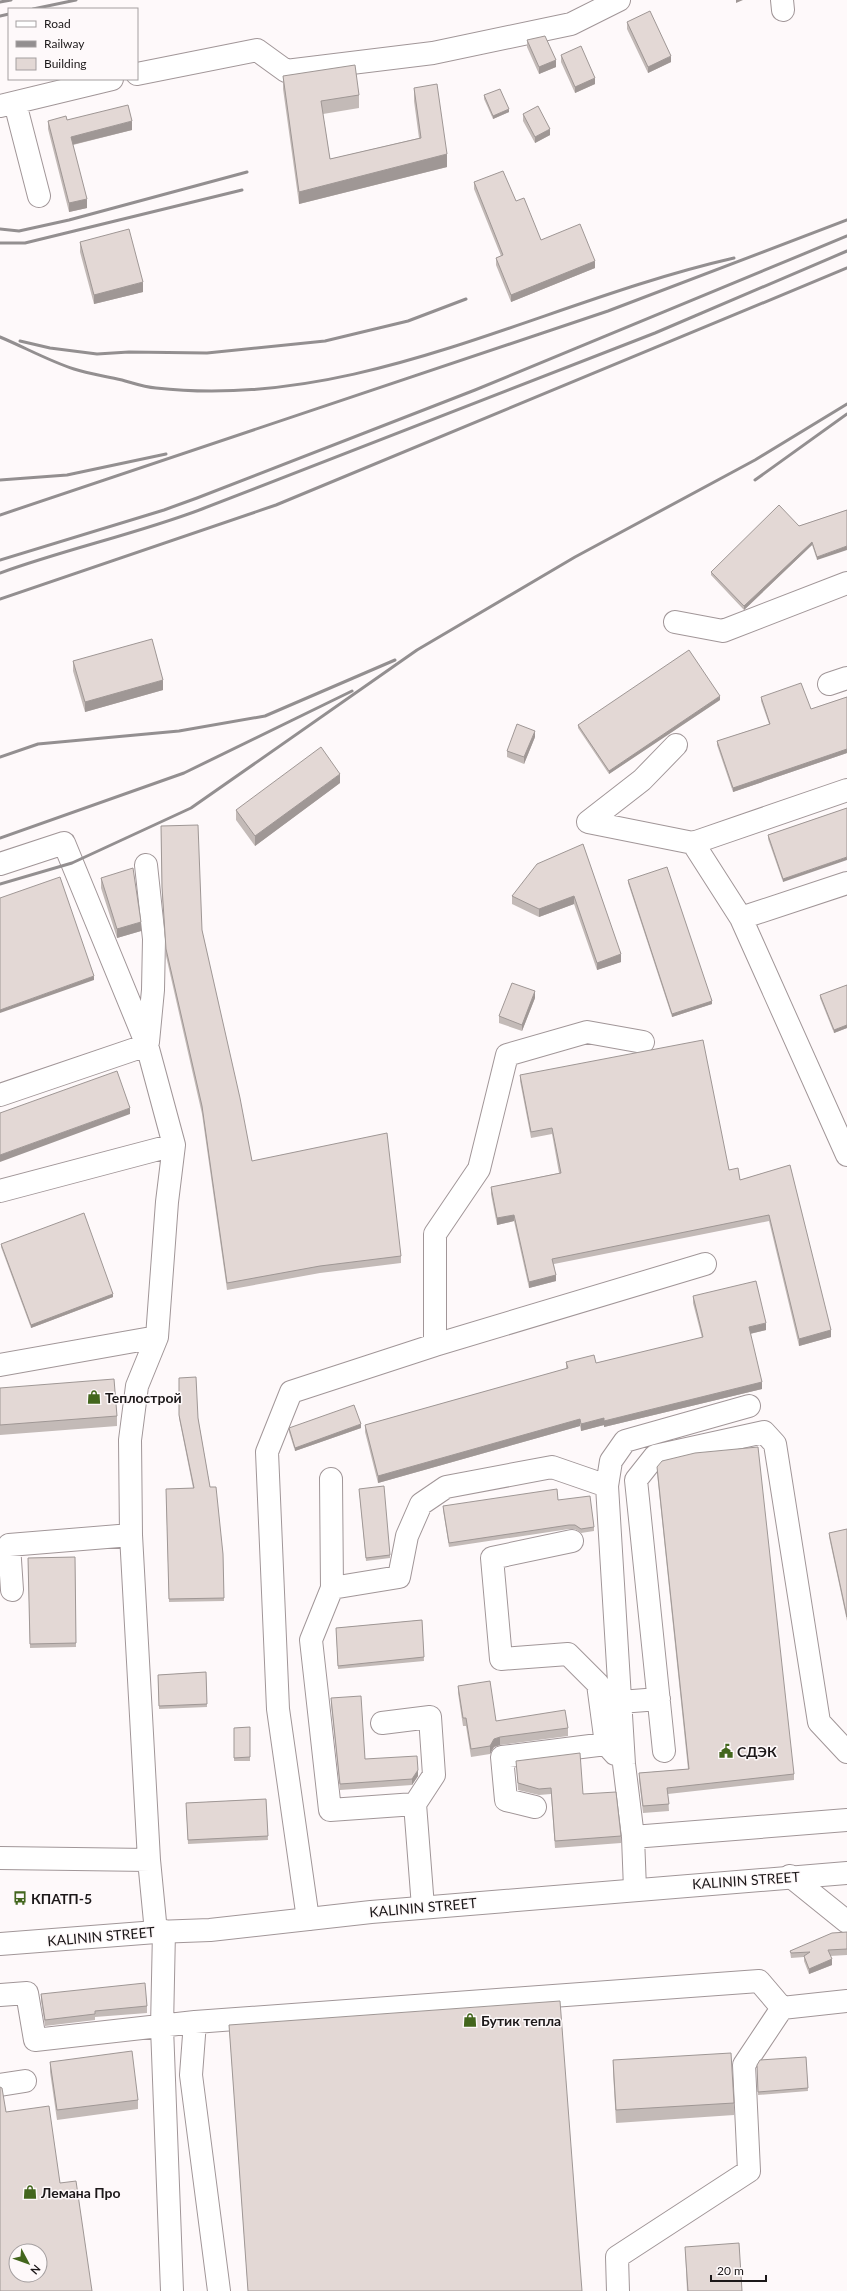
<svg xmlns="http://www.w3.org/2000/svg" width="847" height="2291" font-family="Lato,sans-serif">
  <rect width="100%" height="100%" fill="#fef9fa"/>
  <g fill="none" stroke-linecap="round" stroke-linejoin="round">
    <defs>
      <path id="minor" d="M782 0 783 10
        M137 74 257 50 286 71 433 53 571 24 619 0
        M15 103 39 196
        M0 106 112 79
        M675 622 723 631 847 583
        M829 684 847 678
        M676 745 642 780 588 822 693 843 741 918 847 1155
        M693 843 847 790
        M0 864 64 843 147 1045
        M146 865 154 939 153 990 148 1042
        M741 918 847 883
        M0 1095 147 1045 174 1145 167 1202 157 1337 137 1386 130 1440 131 1535 149 1860 156 1932
        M0 1191 174 1145
        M435 1345 705 1264
        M0 1365 157 1337
        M331 1479 332 1588 311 1640 330 1810 415 1804 423 1907
        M572 1541 492 1558 501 1659 568 1654 598 1684 606 1744
        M332 1588 399 1577 407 1536 421 1504 446 1487 552 1467 607 1486
        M12 1590 9 1545 131 1535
        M620 1702 659 1699
        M382 1723 430 1717 434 1775 415 1804
        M664 1751 636 1480 655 1456 764 1432 775 1444 819 1722 847 1752
        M535 1807 506 1800 502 1757 606 1744 615 1754
        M633 1837 847 1820
        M0 1858 149 1860
        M790 1876 847 1922
        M635 1889 633 1837 624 1764 607 1486 611 1461 625 1441 749 1406
        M308 1919 278 1709 267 1452 291 1392 435 1345V1234L479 1169 507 1055 587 1032 643 1042
        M164 1931 162 2027 172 2291
        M0 1995 27 1993 35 2040 195 2022 759 1981 782 2008 847 2001
        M195 2022 191 2075 219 2291
        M0 2085 25 2081
        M618 2291 617 2257 749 2171 744 2065 782 2008"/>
      <path id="major" d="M0 1944 156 1932 210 1930 371 1912 847 1873"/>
    </defs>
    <use href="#minor" stroke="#a19698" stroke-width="24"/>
    <use href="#major" stroke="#a19698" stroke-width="24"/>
    <use href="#minor" stroke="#fff" stroke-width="22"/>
    <use href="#major" stroke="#fff" stroke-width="22"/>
    <path stroke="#938f90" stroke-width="3" d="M0 2 11 0
      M33 9 76 0
      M0 16 9 14
      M0 229 19 231 69 220 247 172
      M0 243H25L242 190
      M0 337C24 347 49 361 74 369 89 374 106 376 122 380 133 383 144 387 156 388 359 411 541 302 734 258
      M20 341 50 348 97 354 129 352 207 353 325 341 408 321 466 299
      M0 480 67 475 166 454
      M755 480 847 414
      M0 515 608 311 847 220
      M0 560 164 510 197 498 475 390 847 236
      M0 573C66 549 136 534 202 509L655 333 847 251
      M0 599 276 505 847 268
      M0 757 38 744 179 731 265 716 395 660
      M0 838 184 773 352 691
      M0 884 72 863 191 808 417 650 575 557 755 460 847 404"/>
  </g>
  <path fill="#c3bab7" d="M627 22 671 62 648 73 627 29Z
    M527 40 556 67 539 74 527 47Z
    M561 55 595 84 575 93 561 62Z
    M283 76 359 95V108L323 114 330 159 419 138 414 101V88L447 167 299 204 283 89Z
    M484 95 509 112 493 119 484 99Z
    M523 114 550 135 535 143 523 121Z
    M67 120 132 130 73 145 87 208 69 212 48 129V121Z
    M474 182 516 201 541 240 595 268 511 302 496 265V258L501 256 474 189Z
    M80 242 143 292 94 304 80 252Z
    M847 510 817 560 812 545 744 610 711 575V572L799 526Z
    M73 661 163 690 85 712 73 671Z
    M761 697 811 709 847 697V753L733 792 717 745V741L769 724 761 701Z
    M720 700 609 774 578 728V725Z
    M535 737 524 764 507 757V751Z
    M340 783 255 846 236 820V810Z
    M847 808 783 882 768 839V835Z
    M161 826 202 930 252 1161 401 1256V1263L320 1273 227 1290 202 1114 166 956 162 894Z
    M583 844 621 962 597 970 574 904 539 917 512 904V896Z
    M101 878 141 931 117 938 101 888Z
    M628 880 712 1004 672 1017 628 883Z
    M847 985V1028L834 1033 820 998V995Z
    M535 998 522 1031 499 1023V1016Z
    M520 1075 729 1170 740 1180 790 1165 831 1337 799 1346 769 1221 554 1264 556 1281 529 1288 514 1221 497 1225 491 1194V1187L559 1173 552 1134 531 1138 520 1081Z
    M1 1244 113 1297 31 1328 1 1247Z
    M693 1296 766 1330 750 1334 762 1389 604 1427V1425L581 1431 580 1426 378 1483 365 1432V1425L566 1369V1362L596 1363 702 1338 693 1303Z
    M179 1378 198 1418 210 1487 223 1554 224 1601 169 1602 166 1489 193 1488 179 1418Z
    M0 1388 117 1416V1426L0 1435Z
    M289 1428H361L295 1451 289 1432Z
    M657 1467 794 1774V1780L668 1794 669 1811 643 1813 639 1780V1773L688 1769 657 1473Z
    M359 1489 390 1555V1558L366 1561Z
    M558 1500 594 1527V1531L581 1533 575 1529H569L449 1547 443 1510V1506Z
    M847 1529V1621L829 1537V1533Z
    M75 1557 76 1647 30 1648 28 1558Z
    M422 1620 424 1661 338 1669 336 1628Z
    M206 1672 207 1707 159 1709 158 1675Z
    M458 1686 496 1721 568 1728V1736L500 1745 494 1747 490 1754 471 1757 466 1726H463L458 1693Z
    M331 1698 365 1759 418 1776 412 1785 340 1790 331 1705Z
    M250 1727V1761H234V1728Z
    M516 1761 583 1794 621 1836V1843L555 1848 551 1794 539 1795 518 1790Z
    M266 1799 268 1840 188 1844 186 1803Z
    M847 1932V1955L830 1956 832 1965 809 1974 804 1961V1957L791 1958 790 1951Z
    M41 1994 147 2006V2013L95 2017V2020L45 2026 41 2001Z
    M229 2025 582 2291H248Z
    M806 2057 808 2091 758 2095 757 2065Z
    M613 2060 734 2103V2115L616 2123 613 2072Z
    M50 2062 138 2100V2109L57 2120 50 2072Z
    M685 2247 742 2291H687Z"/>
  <path fill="#9f9795" d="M736 0H743L736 3Z
    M671 56V62L648 73V67Z
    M556 60V67L539 74V67Z
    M595 78V84L575 93V87Z
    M509 109V112L493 119V116Z
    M132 121V130L71 145V137Z
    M550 129V135L535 143V137Z
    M447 154V167L299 204V192Z
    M87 199V208L69 212V203Z
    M595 261V268L511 302V295Z
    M143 282V292L94 304V295Z
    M812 542V545L744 610V606Z
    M847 546V550L817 560V557Z
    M163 680V690L85 712V702Z
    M720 696V700L609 774V771Z
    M535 731V737L524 764V757Z
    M847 749V753L733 792V788Z
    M340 774V783L255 846V836Z
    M847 857V860L783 882V879Z
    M574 896V904L539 917V909Z
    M141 922V931L117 938V929Z
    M621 954V962L597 970V963Z
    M94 976V980L0 1013V1010Z
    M535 991V998L522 1031V1025Z
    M712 1001V1004L672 1017V1014Z
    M847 1025V1028L834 1033V1030Z
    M130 1108V1114L0 1162V1155Z
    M514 1215V1221L497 1225V1218Z
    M556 1275V1281L529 1288V1282Z
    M113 1294V1297L31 1328V1325Z
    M766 1323V1330L749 1334V1327Z
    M831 1330V1337L799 1346V1339Z
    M762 1382V1389L604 1427V1421Z
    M604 1418V1425L581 1431V1424Z
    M580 1419V1426L378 1483V1476Z
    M361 1424V1428L295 1451V1448Z
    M500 1737V1745L494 1747 490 1754V1746L494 1739Z
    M418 1770V1776L412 1785V1779Z
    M832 1959V1965L809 1974V1969Z"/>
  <path fill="#e3d8d5" stroke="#9f9795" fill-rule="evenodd" d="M650 11 671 56 648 67 627 22Z
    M545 36 556 60 539 67 527 40Z
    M581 46 595 78 575 87 561 55Z
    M355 65 359 95 321 101 330 159 421 138 414 88 437 84 447 154 299 192 283 76Z
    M500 89 509 109 493 116 484 95Z
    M128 105 132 121 71 137 87 199 69 203 48 121 66 116 67 120Z
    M538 106 550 129 535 137 523 114Z
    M503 171 516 201 524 198 541 240 580 224 595 261 511 295 496 258 503 255 474 182Z
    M129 229 143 282 94 295 80 242Z
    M779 505 799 526 847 510V546L817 557 812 542 744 606 711 572Z
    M152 639 163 680 85 702 73 661Z
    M689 650 720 696 609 771 578 725Z
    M801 683 811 709 847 697V749L733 788 717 741 770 724 761 697Z
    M517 724 535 731 524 757 507 751Z
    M321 747 340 774 255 836 236 810Z
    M847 808V857L783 879 768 835Z
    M198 825 202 930 240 1098 252 1161 387 1133 401 1256 320 1266 227 1283 202 1106 166 949 162 887 161 826Z
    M583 844 621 954 597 963 574 896 539 909 512 896 537 864Z
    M667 867 712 1001 672 1014 628 880Z
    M133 868 141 922 117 929 101 878Z
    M60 877 94 976 0 1010V898Z
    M512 983 535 991 522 1025 499 1016Z
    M847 985V1025L834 1030 820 995Z
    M703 1040 729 1170 738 1168 740 1180 790 1165 831 1330 799 1339 769 1215 552 1259 556 1275 529 1282 514 1215 497 1218 491 1187 561 1173 552 1128 531 1132 520 1075Z
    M117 1071 130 1108 0 1155V1113Z
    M84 1213 113 1294 31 1325 1 1244Z
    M756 1281 766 1323 749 1327 762 1382 604 1421V1418L581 1424 580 1419 378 1476 365 1425 568 1368 566 1362 594 1355 596 1363 703 1337 693 1296Z
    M196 1377 198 1418 210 1487H216L223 1554 224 1598 169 1599 166 1489 194 1488 179 1415V1378Z
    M114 1379 117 1416 0 1425V1388Z
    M354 1405 361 1424 295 1448 289 1428Z
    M758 1447 794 1774 667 1788 669 1804 643 1806 639 1773 689 1769 657 1467 662 1461 695 1453Z
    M384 1486 390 1555 366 1558 359 1489Z
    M557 1489 558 1500 590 1496 594 1527 581 1529 575 1525H569L449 1543 443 1506Z
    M847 1529V1617L829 1533Z
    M75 1557 76 1643 30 1644 28 1558Z
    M422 1620 424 1657 338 1666 336 1628Z
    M206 1672 207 1704 159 1706 158 1675Z
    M490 1681 496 1721 565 1710 568 1728 500 1737 494 1739 490 1746 471 1749 466 1718H463L458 1686Z
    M361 1696 365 1759 417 1756 418 1770 412 1779 340 1784 331 1698Z
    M250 1727V1757L234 1758V1728Z
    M580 1753 583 1794 616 1792 621 1836 555 1841 551 1788 539 1789 518 1783 516 1761Z
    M266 1799 268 1836 188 1840 186 1803Z
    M847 1932V1949L828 1950 832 1959 809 1969 804 1956 810 1952 791 1953 790 1951 832 1933Z
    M145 1983 147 2006 95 2011V2014L45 2020 41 1994Z
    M560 2001 582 2291H248L229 2025Z
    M132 2051 138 2100 57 2110 50 2062Z
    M731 2053 734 2103 616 2110 613 2060Z
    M806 2057 808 2088 758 2092 757 2065 760 2060Z
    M0 2087 2 2088 6 2112 49 2106 60 2183 76 2181 92 2291H0ZM16 2251H40V2275H16Z
    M739 2243 742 2291H688L685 2247Z"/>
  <defs>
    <symbol id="shop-bare" viewBox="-9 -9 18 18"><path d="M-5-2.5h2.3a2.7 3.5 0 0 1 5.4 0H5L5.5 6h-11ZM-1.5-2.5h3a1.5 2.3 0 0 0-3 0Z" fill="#43661d" stroke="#fef9fa" stroke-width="2.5" paint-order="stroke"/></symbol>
    <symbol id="civic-bare" viewBox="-9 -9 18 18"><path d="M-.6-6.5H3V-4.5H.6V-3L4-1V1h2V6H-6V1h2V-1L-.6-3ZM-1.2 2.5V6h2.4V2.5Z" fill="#43661d" stroke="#fef9fa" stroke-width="2.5" paint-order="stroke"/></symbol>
    <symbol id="bus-bare" viewBox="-9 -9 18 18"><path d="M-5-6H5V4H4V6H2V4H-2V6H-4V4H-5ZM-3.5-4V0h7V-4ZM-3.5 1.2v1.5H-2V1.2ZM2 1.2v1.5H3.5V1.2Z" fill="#43661d" stroke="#fef9fa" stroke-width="2.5" paint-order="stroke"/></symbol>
  </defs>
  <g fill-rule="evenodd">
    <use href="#shop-bare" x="84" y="1387" width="20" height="20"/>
    <use href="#civic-bare" x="716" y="1741" width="20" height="20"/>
    <use href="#bus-bare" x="10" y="1888" width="20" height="20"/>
    <use href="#shop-bare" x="460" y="2010" width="20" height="20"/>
    <use href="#shop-bare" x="20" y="2182" width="20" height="20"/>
  </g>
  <g text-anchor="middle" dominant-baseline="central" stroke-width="3" stroke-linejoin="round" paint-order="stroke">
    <g font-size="14" font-weight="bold" fill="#1c1819" stroke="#fef9fa" text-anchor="start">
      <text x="105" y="1397">Теплострой</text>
      <text x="737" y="1751">СДЭК</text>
      <text x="31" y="1898">КПАТП-5</text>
      <text x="481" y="2020">Бутик тепла</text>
      <text x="41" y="2192">Лемана Про</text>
    </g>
    <g font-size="14" fill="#1c1819" stroke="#fef9fa">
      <text transform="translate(746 1880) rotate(-4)">KALININ STREET</text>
      <text transform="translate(423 1907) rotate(-5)">KALININ STREET</text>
      <text transform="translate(101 1936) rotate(-5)">KALININ STREET</text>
    </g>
  </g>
  <rect x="8" y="8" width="130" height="72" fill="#fef9fa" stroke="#a49fa0"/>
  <rect x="16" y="21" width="20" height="6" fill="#ffffff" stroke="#a49fa0"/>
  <text x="44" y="28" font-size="12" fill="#1c1819">Road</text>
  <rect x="16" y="41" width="20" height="6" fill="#938f90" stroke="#a49fa0"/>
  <text x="44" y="48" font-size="12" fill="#1c1819">Railway</text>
  <rect x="16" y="58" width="20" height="12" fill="#e3d8d5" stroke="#a49fa0"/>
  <text x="44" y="68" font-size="12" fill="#1c1819">Building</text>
  <g transform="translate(28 2263) rotate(131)"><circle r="19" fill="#fef9fa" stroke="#a49fa0"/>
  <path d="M0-3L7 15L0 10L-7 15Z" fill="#43661d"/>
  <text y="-6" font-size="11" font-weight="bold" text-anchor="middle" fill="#1c1819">N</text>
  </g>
  <path d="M711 2275v6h55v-6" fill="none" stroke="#1c1819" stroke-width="2"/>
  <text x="717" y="2275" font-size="12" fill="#1c1819" stroke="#fef9fa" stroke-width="3" paint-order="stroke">20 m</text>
</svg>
